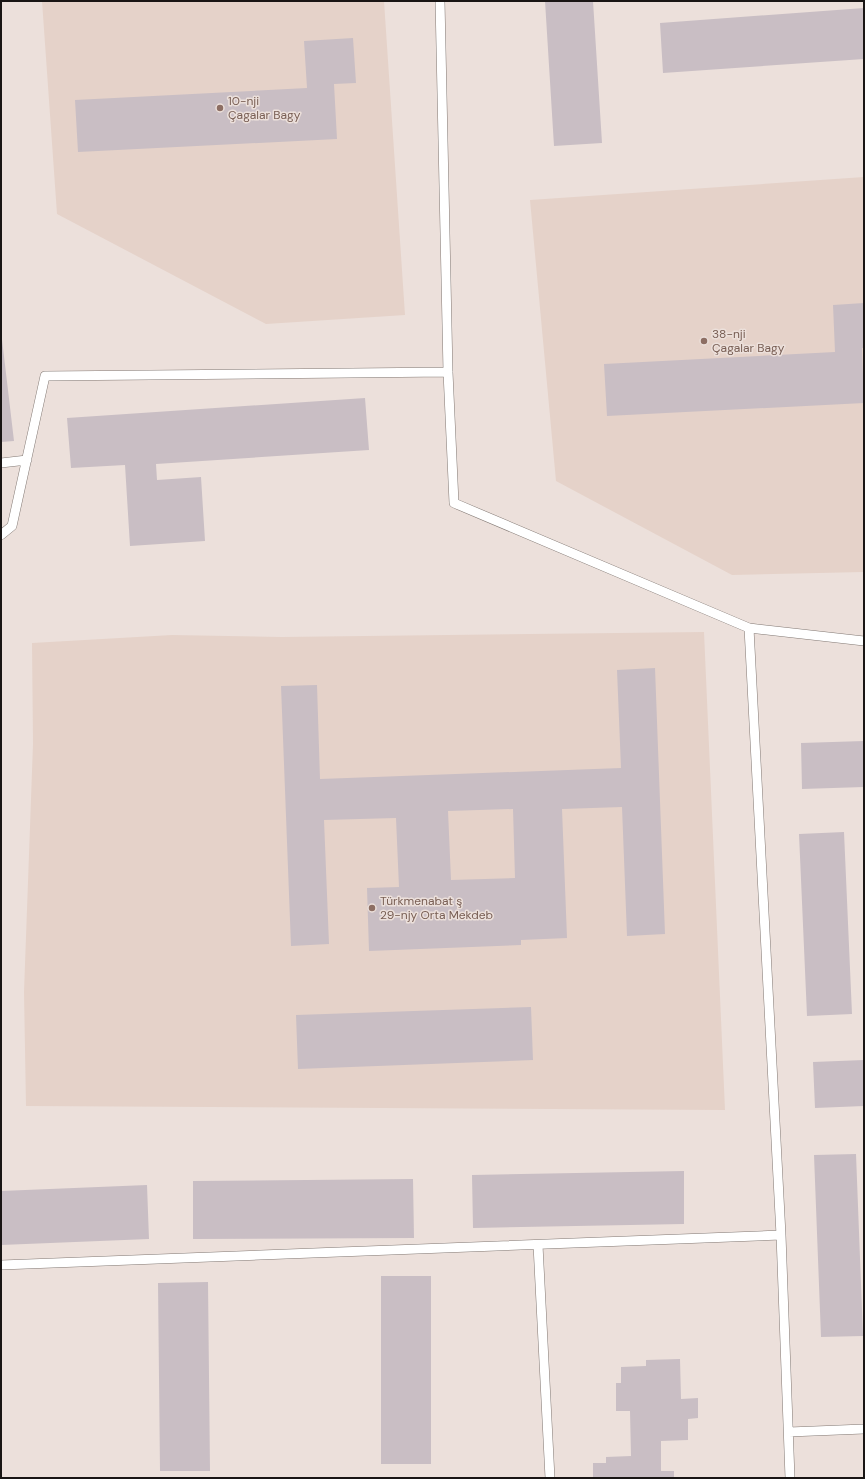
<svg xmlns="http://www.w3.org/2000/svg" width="865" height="1479" font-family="'DM Sans',sans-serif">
  <rect width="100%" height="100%" fill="#ece0db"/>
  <path fill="#e5d2c9" d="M42 1H384L405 315 266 324 57 214Z
    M864 177V572L732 575 556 481 530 200Z
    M704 632 725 1110 26 1106 24 992 33 744 32 643 172 635 282 637Z"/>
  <path fill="#c9bec4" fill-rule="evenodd" d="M545 1H593L602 143 554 146Z
    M864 8V59L663 73 660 23Z
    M353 38 356 83 334 84 337 139 78 152 75 100 307 88 304 41Z
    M864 303V348H862L864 403 607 416 604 364 835 352 833 305Z
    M1 331 14 441 1 442Z
    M365 398 369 450 156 464 157 480 201 477 205 541 130 546 125 465 71 468 67 418Z
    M655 668 665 934 627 936 622 807 562 809 567 938 521 940V945L369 951 367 888 399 887 396 818 324 820 329 944 291 946 281 686 317 685 320 779 621 768 617 670ZM513 809 515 878 451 880 448 811Z
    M864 741V787L802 789 801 743Z
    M844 832 852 1014 807 1016 799 834Z
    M531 1007 533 1060 298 1069 296 1015Z
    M864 1060V1106L815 1108 813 1062Z
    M856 1154 863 1336 821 1337 814 1155Z
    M684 1171V1224L473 1228 472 1175Z
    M413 1179 414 1238 193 1239V1181Z
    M147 1185 149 1239 1 1245V1191Z
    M381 1276H431V1464H381Z
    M208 1282 210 1471H160L158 1283Z
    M680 1359 681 1399 698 1398V1418L688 1419V1440L661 1441V1471H674V1478H593V1463H606V1457L631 1456 630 1411H616V1383H621V1367L646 1366V1360Z"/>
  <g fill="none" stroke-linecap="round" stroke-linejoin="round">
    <defs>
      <path id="service" d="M440 1 448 372 454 503 749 628 864 641
        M1 463 27 460
        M1 535 12 526 45 376 448 372
        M749 628 781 1235 790 1478
        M538 1245 550 1478
        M1 1265 781 1235
        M789 1432 864 1429"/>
    </defs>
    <use href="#service" stroke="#827873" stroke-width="10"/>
    <use href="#service" stroke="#fff" stroke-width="9"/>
  </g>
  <g fill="#8d6e63" stroke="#ece0db" stroke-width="1.5">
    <circle cx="220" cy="108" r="4"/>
    <circle cx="704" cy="341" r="4"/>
    <circle cx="372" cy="908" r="4"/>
  </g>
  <g text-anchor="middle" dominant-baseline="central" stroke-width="3" stroke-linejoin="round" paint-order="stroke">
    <g font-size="12" fill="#785e54" stroke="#ece0db" text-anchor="start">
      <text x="228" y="101">10-nji<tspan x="228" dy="14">Çagalar Bagy</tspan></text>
      <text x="712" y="334">38-nji<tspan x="712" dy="14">Çagalar Bagy</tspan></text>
      <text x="380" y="901">Türkmenabat ş<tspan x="380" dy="14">29-njy Orta Mekdeb</tspan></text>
    </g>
  </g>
  <rect width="865" height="1479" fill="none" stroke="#191514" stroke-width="4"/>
</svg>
